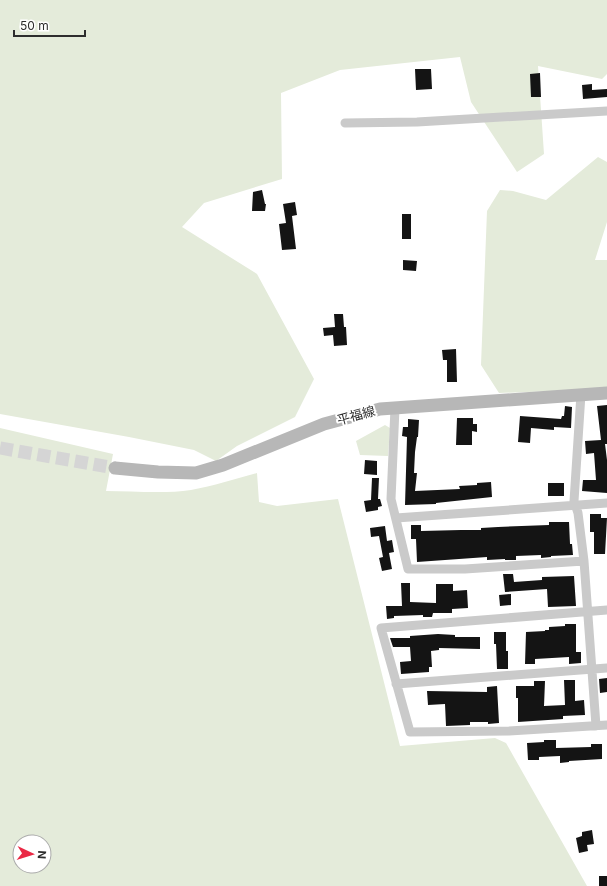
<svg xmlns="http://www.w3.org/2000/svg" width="607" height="886" font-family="Inter,'Noto Sans JP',sans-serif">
  <rect width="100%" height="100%" fill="#fff"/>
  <path fill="#e4ebda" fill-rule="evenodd" d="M0 0H607V74L602 79 538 66 544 154 517 172 471 102 460 57 340 70 281 93 282 179 204 203 182 227 257 274 314 379 295 417 237 446 216 461 194 450 129 437 0 414Z
    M598 157 607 162V222L595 260H607V387L579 390 499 393 481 365 487 211 500 190 513 191 546 200Z
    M385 425 390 428 388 456 360 455 356 441Z
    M0 428 113 454 106 491C132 491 165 494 191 490 214 486 235 479 257 473L259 502 277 506 338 499 400 746 495 738 506 743 587 886H0ZM20 842H44V866H20Z"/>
  <path fill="#141414" d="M415 69H431L432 89 416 90Z
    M540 73 541 97H531L530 74Z
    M592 84V90L607 89V97L583 99 582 85Z
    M262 190 265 204H266L265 211H252L253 192Z
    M295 202 297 215 292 216 296 249 282 250 279 224 286 223 283 204Z
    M402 214H411V239H402Z
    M403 260 417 261 416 271 403 270Z
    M334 314H343L344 327H346L347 345 334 346 333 335 324 336 323 328 335 327Z
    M456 349 457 382H447V360H443L442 350Z
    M607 405V444H605L607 460V493L582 491 583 480H596L594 453 586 454 585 441 601 440 597 406Z
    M565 406 572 407 571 428 554 427V430L531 428 530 443 518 442 520 416 561 419 562 416H564Z
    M457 418H473V424H477V432L472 431V445H456Z
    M408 419 419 420 418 437H417L415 452 414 473H417L415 491 460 489 459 486 477 485V483L491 482 492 497 436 503V504L405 505 407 437 402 436 403 427H408Z
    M365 460 377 461V475L364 474Z
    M372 478H379L378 499H380L382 506 378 507V510L366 512 364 501 371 500Z
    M548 483H564V496H548Z
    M590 514H601V518H607L605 554H594V532H590Z
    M549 522H569L570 544H572L573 555 551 556V557L541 558V555L516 556V560H505V559L487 560V557L417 562 416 539H411V525H421V531L461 530H481V528L498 527 549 525Z
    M385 526 387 541 392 540 394 552 389 553 392 569 382 571 379 558 383 557 379 536 371 537 370 528Z
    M503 574H513L514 582 542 580V577L574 576 576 606 548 607 547 589 505 592Z
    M401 583H410V602L436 603V584H453V591L467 590 468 608 452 609V613H433L432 617H423V615L394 616V618L387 619 386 606H402Z
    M511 594V605L500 606 499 595Z
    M565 624H576V652H581V663L569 664V657L535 659V664H525L526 632 545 631V630H549V627L565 626Z
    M494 632H506V651H508V669H497L496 644H494Z
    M438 634 455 635V637H480V649L439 648V650L431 651 432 667H429V672L401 674 400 662 411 661 410 647H393L390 638H410V636Z
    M607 678V692L600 693 599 679Z
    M564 680H575V701L584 700 585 715 563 716V719L518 722V698H516V686H534V681H545L544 706 565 705Z
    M497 686 499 723 488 724V722H470V725L446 726 445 704 428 705 427 691 487 692V687Z
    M544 740H556V748L591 747V744H602V759L569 761V762L560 763V756L539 757V760H528L527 743 544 742Z
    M592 830 594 844 587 845 588 851 579 853 576 838 582 836V832Z
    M599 876H607V886H599Z"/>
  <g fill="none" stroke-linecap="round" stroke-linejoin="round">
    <path stroke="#d5d5d5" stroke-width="13" stroke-dasharray="13 6" stroke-linecap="butt" d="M0 448 115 468"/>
    <path stroke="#cacaca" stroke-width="9" d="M345 123 417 122 607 111
      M581 394 574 501 578 513 584 561 596 726
      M395 408 391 499 408 569H465L584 561
      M396 518 607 503
      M607 610 381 628 410 732 509 731 607 725
      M396 684 607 668"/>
    <path stroke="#b7b7b7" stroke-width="13" d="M115 468 158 472 196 473 223 465 324 424 380 409 607 393"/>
  </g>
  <g text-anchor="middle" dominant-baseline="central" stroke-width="4" stroke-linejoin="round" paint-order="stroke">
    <g font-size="13" fill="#2d2d2d" stroke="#fff">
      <text transform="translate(356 415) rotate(-15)">平福線</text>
    </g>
  </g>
  <g transform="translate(32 854) rotate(94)"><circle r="19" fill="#ffffff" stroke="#ababab"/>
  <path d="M0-3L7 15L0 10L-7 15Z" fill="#ea2945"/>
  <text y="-6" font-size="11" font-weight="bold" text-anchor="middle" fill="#2d2d2d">N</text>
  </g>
  <path d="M14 30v6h71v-6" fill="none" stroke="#2d2d2d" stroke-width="2"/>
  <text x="20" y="30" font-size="12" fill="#2d2d2d" stroke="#ffffff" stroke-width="3" paint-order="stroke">50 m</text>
</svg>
